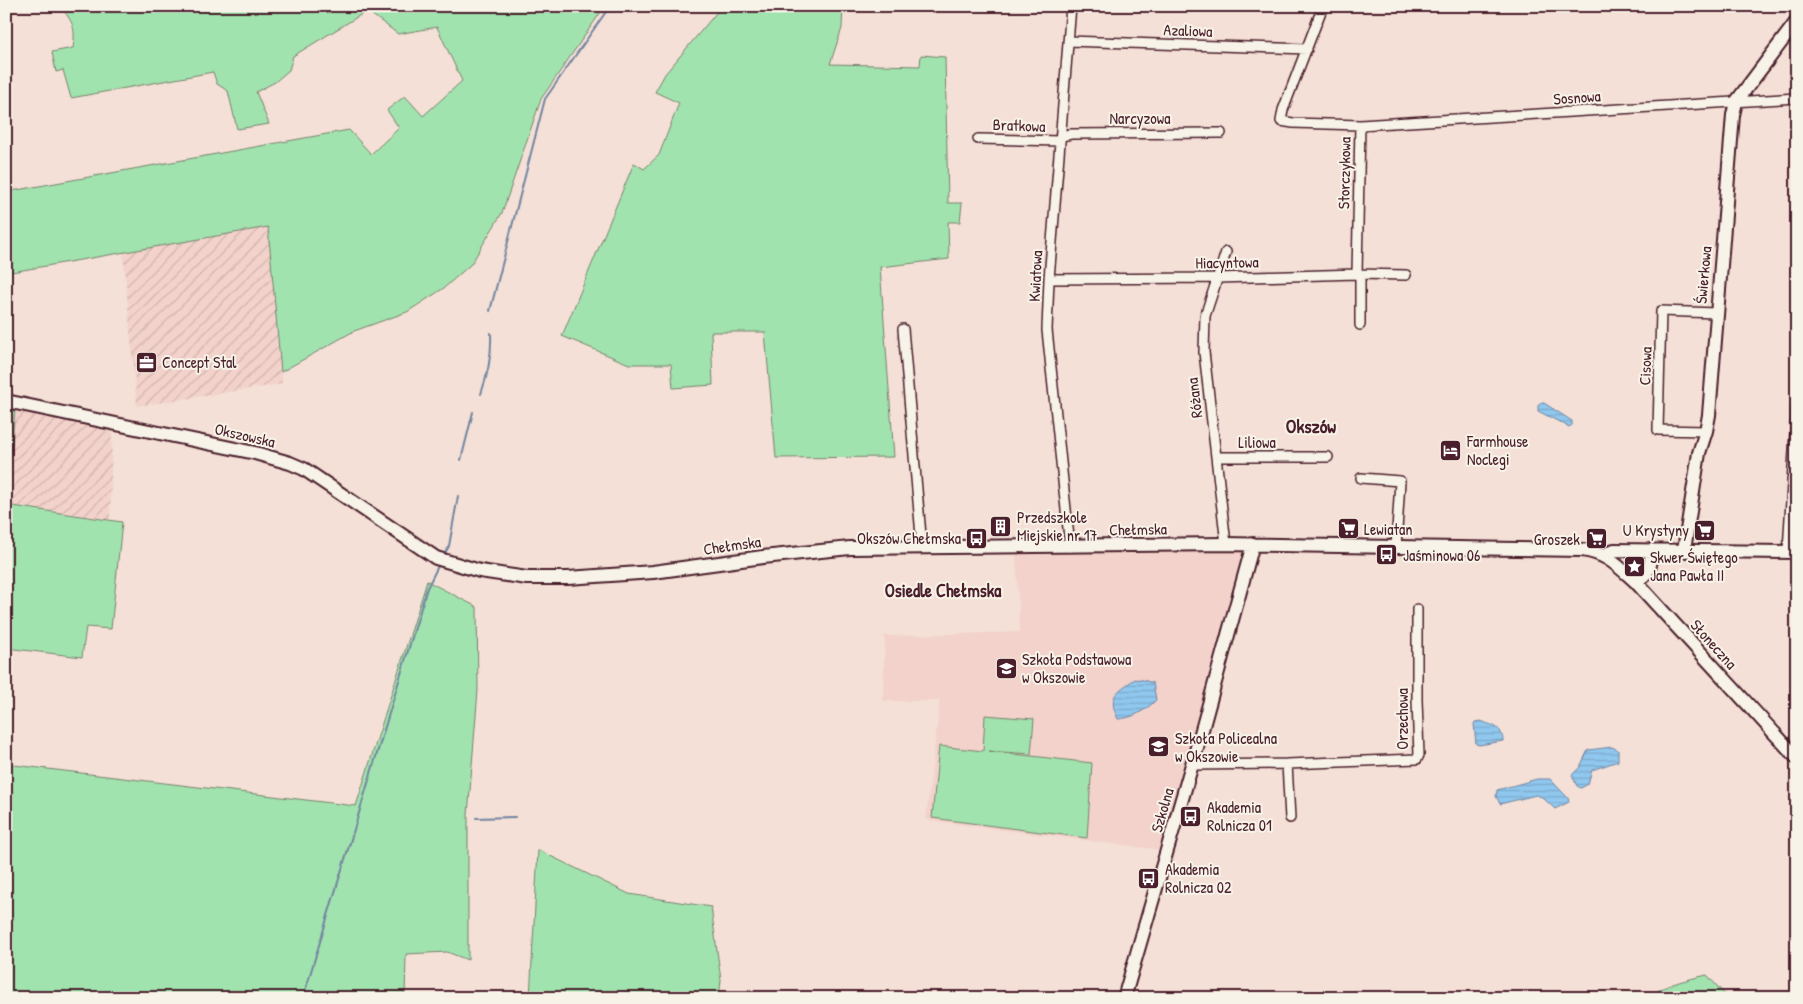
<svg xmlns="http://www.w3.org/2000/svg" width="1803" height="1004" font-family="'Patrick Hand',sans-serif">
  <defs>
    <pattern id="industrial-furrows" width="10" height="10" patternUnits="userSpaceOnUse" patternTransform="scale(1.25)"><rect width="10" height="10" fill="#f2d2ca"/><path d="M-1 1l2-2M0 10L10 0M9 11l2-2" fill="none" stroke="#d1b4ae"/></pattern>
    <pattern id="water-rules" width="6" height="5" patternUnits="userSpaceOnUse" patternTransform="scale(1.25)"><rect width="6" height="5" fill="#8fc7ee"/><path d="M0 2.5h6" fill="none" stroke="#7daacc"/></pattern>
  </defs>
  <rect width="100%" height="100%" fill="#f4e0d6"/>
  <filter id="ink" filterUnits="userSpaceOnUse"><feTurbulence type="fractalNoise" baseFrequency=".02" numOctaves="2"/><feDisplacementMap in="SourceGraphic" scale="10" xChannelSelector="R" yChannelSelector="G"/><feConvolveMatrix kernelMatrix="1 2 1 2 8 2 1 2 1" color-interpolation-filters="sRGB"/></filter>
  <g filter="url(#ink)">
    <path fill="#f2d2ca" d="M1247 548 1162 850 926 820 940 701H883L885 636 1020 632 1016 551Z"/>
    <path fill="url(#industrial-furrows)" d="M268 226 282 384 137 406 123 252Z
      M15 411 112 430 110 520 6 505Z"/>
    <path fill="#a1e3ae" stroke="#76816c" d="M61 6H605L541 99 502 213 471 264 444 288 407 312 354 331 281 372 268 227 6 273V192L349 130 371 154 399 128 387 110 405 96 423 116 462 81 437 27 398 34 367 11 293 56 289 70 275 82 256 92 269 124 237 129 228 91 217 84 213 72 71 98 63 70 56 72 52 52 73 48C76 26 73 24 61 6Z
      M722 6H843L842 28 830 64 920 66 921 55 945 57 948 203H962L960 222H948L949 259 880 267 894 457 776 458 765 332H711L713 385 673 388 671 364H629L562 336 634 163 644 169 659 155 679 103 655 92 665 74Z
      M1797 218V272L1793 267Z
      M6 409 15 411 6 502Z
      M6 505 122 522 111 629 86 627 82 657 6 648Z
      M427 581 477 607 478 690 468 815V960L447 952 406 954 405 998H6V764L356 806Z
      M985 715 1034 719 1031 754 988 751 1092 763 1087 838 932 818 939 746 983 751Z
      M538 850 629 894 711 907 721 980 719 998H530Z
      M1707 975 1728 998H1647C1664 984 1686 980 1707 975Z"/>
    <path fill="url(#water-rules)" stroke="#7384a0" d="M1540 403H1544L1572 421V425L1569 427 1538 411V406Z
      M1135 679 1143 680 1153 683 1156 700C1145 711 1133 718 1118 719 1107 696 1116 692 1135 679Z
      M1481 721C1493 726 1502 726 1503 741L1479 745 1476 744 1474 724 1475 722Z
      M1612 747 1618 750V761L1592 770 1588 784 1581 788 1577 786 1572 775 1580 767 1588 750Z
      M1537 779H1550L1568 798 1569 802 1555 809 1542 797 1536 795 1500 804 1496 796 1497 790Z"/>
    <g fill="none" stroke-linecap="round" stroke-linejoin="round">
      <path stroke="#7384a0" stroke-width="2" d="M490 311 545 99 610 6
        M481 394C488 374 492 354 491 333
        M461 460 473 412
        M444 555 449 546 458 496
        M476 818 515 817
        M303 998 427 588 439 564"/>
      <defs>
        <path id="street" d="M1323 6 1283 110 1281 121 1293 123 1360 125 1797 98
          M1068 41 1307 49
          M1061 136 1071 134 1221 133
          M978 139 1060 141
          M1357 274 1360 125
          M1049 279 1217 278 1357 274 1406 275
          M1360 325V275
          M903 329 922 547
          M6 389 7 401
          M1706 431 1658 430 1661 311 1716 313
          M1216 457H1328
          M1361 478 1400 481 1396 547
          M1226 544 1204 352 1205 316 1226 252
          M1070 547 1047 330 1049 279 1071 6
          M1788 551 1797 400
          M1287 764 1290 818
          M1192 765 1287 764 1417 759 1419 755 1417 700V609"/>
        <path id="secondary" d="M6 401 255 453 290 463 304 469 436 558 480 571 527 578H568L653 572 763 557 850 548 1226 544 1582 550C1606 553 1617 565 1635 581L1797 758
          M1684 550 1699 453 1706 431 1709 415 1733 115 1736 102 1797 21
          M1604 555 1614 550 1797 552
          M1635 581C1649 575 1652 565 1651 550
          M1124 998 1200 737 1253 544"/>
      </defs>
      <use href="#street" stroke="#4a1f2b" stroke-width="12"/>
      <use href="#secondary" stroke="#4a1f2b" stroke-width="16"/>
      <use href="#street" stroke="#f7f3e8" stroke-width="9"/>
      <use href="#secondary" stroke="#f7f3e8" stroke-width="12"/>
    </g>
  </g>
  <defs>
    <symbol id="office-square" viewBox="-11 -11 22 22"><rect x="-9" y="-9" width="18" height="18" rx="4" fill="#4a1f2b" stroke="#f7f3e8"/><path d="M-6-3h4V-5.5h4V-3h4V5H-6ZM-1-4.5V-3h2v-1.5ZM-6 0V1H6V0Z" fill="#fff"/></symbol>
    <symbol id="hotel-square" viewBox="-11 -11 22 22"><rect x="-9" y="-9" width="18" height="18" rx="4" fill="#4a1f2b" stroke="#f7f3e8"/><path d="M-6-4.5h1.5V1H6V5H4.5V3h-9V5H-6ZM-4 0a1.8 1.8 0 1 1 3.6 0ZM.5 0V-2.5h3Q6-2.5 6 0Z" fill="#fff"/></symbol>
    <symbol id="building-square" viewBox="-11 -11 22 22"><rect x="-9" y="-9" width="18" height="18" rx="4" fill="#4a1f2b" stroke="#f7f3e8"/><path d="M-4-6H4V6H1V3H-1V6H-4ZM-2.5-4.3h1.7v1.8h-1.7ZM.8-4.3h1.7v1.8H.8ZM-2.5-1h1.7V.8h-1.7ZM.8-1h1.7V.8H.8Z" fill="#fff"/></symbol>
    <symbol id="supermarket-square" viewBox="-11 -11 22 22"><rect x="-9" y="-9" width="18" height="18" rx="4" fill="#4a1f2b" stroke="#f7f3e8"/><path d="M-6-5.5h2.5l.6 2H6L4.5 2H-2.5L-4.4-4H-6ZM-1.5 3.2a1.3 1.3 0 1 0 .1 0ZM3 3.2a1.3 1.3 0 1 0 .1 0Z" fill="#fff"/></symbol>
    <symbol id="bus-square" viewBox="-11 -11 22 22"><rect x="-9" y="-9" width="18" height="18" rx="4" fill="#4a1f2b" stroke="#f7f3e8"/><path d="M-5-6H5V4H4V6H2V4H-2V6H-4V4H-5ZM-3.5-4V0h7V-4ZM-3.5 1.2v1.5H-2V1.2ZM2 1.2v1.5H3.5V1.2Z" fill="#fff"/></symbol>
    <symbol id="sight-square" viewBox="-11 -11 22 22"><rect x="-9" y="-9" width="18" height="18" rx="4" fill="#4a1f2b" stroke="#f7f3e8"/><path d="M0-6L1.8-2.2L6-1.7L2.9 1.2L3.7 5.4L0 3.3L-3.7 5.4L-2.9 1.2L-6-1.7L-1.8-2.2Z" fill="#fff"/></symbol>
    <symbol id="school-square" viewBox="-11 -11 22 22"><rect x="-9" y="-9" width="18" height="18" rx="4" fill="#4a1f2b" stroke="#f7f3e8"/><path d="M0-5L7-2L0 1L-7-2ZM-4 1L0 2.5L4 1V4Q0 6-4 4Z" fill="#fff"/></symbol>
    <symbol id="university-square" viewBox="-11 -11 22 22"><rect x="-9" y="-9" width="18" height="18" rx="4" fill="#4a1f2b" stroke="#f7f3e8"/><path d="M0-5L7-2L0 1L-7-2ZM-4 1L0 2.5L4 1V4Q0 6-4 4Z" fill="#fff"/></symbol>
  </defs>
  <g fill-rule="evenodd">
    <use href="#office-square" x="134" y="350" width="25" height="25"/>
    <use href="#hotel-square" x="1438" y="438" width="25" height="25"/>
    <use href="#building-square" x="988" y="514" width="25" height="25"/>
    <use href="#supermarket-square" x="1336" y="516" width="25" height="25"/>
    <use href="#supermarket-square" x="1692" y="518" width="25" height="25"/>
    <use href="#bus-square" x="964" y="526" width="25" height="25"/>
    <use href="#supermarket-square" x="1584" y="526" width="25" height="25"/>
    <use href="#bus-square" x="1374" y="542" width="25" height="25"/>
    <use href="#sight-square" x="1622" y="554" width="25" height="25"/>
    <use href="#school-square" x="994" y="656" width="25" height="25"/>
    <use href="#university-square" x="1146" y="734" width="25" height="25"/>
    <use href="#bus-square" x="1178" y="804" width="25" height="25"/>
    <use href="#bus-square" x="1136" y="866" width="25" height="25"/>
  </g>
  <g text-anchor="middle" dominant-baseline="central" stroke-width="4" stroke-linejoin="round" paint-order="stroke">
    <g font-size="16" fill="#4a1f2b" stroke="#f7f3e8">
      <text transform="translate(1188 30) rotate(2)">Azaliowa</text>
      <text transform="translate(1577 97) rotate(-4)">Sosnowa</text>
      <text x="1140" y="118">Narcyzowa</text>
      <text transform="translate(1019 125) rotate(2)">Bratkowa</text>
      <text transform="translate(1344 173) rotate(-89)">Storczykowa</text>
      <text transform="translate(1227 262) rotate(-1)">Hiacyntowa</text>
      <text transform="translate(1703 275) rotate(-85)">Świerkowa</text>
      <text transform="translate(1035 276) rotate(-87)">Kwiatowa</text>
      <text transform="translate(1645 366) rotate(-88)">Cisowa</text>
      <text transform="translate(1194 398) rotate(-97)">Różana</text>
      <text transform="translate(245 435) rotate(13)">Okszowska</text>
      <text x="1257" y="442">Liliowa</text>
      <text transform="translate(1138 529) rotate(-1)">Chełmska</text>
      <text transform="translate(732 545) rotate(-8)">Chełmska</text>
      <text transform="translate(1714 644) rotate(48)">Słoneczna</text>
      <text transform="translate(1402 719) rotate(-90)">Orzechowa</text>
      <text transform="translate(1162 810) rotate(-74)">Szkolna</text>
    </g>
    <g font-size="16" fill="#4a1f2b" stroke="#f7f3e8" text-anchor="start">
      <text x="162" y="362">Concept Stal</text>
      <text x="1467" y="441">Farmhouse<tspan x="1467" dy="18">Noclegi</tspan></text>
      <text x="1017" y="517">Przedszkole<tspan x="1017" dy="18">Miejskie nr 17</tspan></text>
      <text x="1364" y="529">Lewiatan</text>
      <text x="1689" y="530" text-anchor="end">U Krystyny</text>
      <text x="961" y="538" text-anchor="end">Okszów Chełmska</text>
      <text x="1580" y="539" text-anchor="end">Groszek</text>
      <text x="1403" y="555">Jaśminowa 06</text>
      <text x="1650" y="557">Skwer Świętego<tspan x="1650" dy="18">Jana Pawła II</tspan></text>
      <text x="1022" y="659">Szkoła Podstawowa<tspan x="1022" dy="18">w Okszowie</tspan></text>
      <text x="1175" y="738">Szkoła Policealna<tspan x="1175" dy="18">w Okszowie</tspan></text>
      <text x="1207" y="807">Akademia<tspan x="1207" dy="18">Rolnicza 01</tspan></text>
      <text x="1165" y="869">Akademia<tspan x="1165" dy="18">Rolnicza 02</tspan></text>
    </g>
    <g font-size="18" font-weight="bold" fill="#4a1f2b" stroke="#f7f3e8">
      <text x="943" y="590">Osiedle Chełmska</text>
    </g>
    <g font-size="19" font-weight="bold" fill="#4a1f2b" stroke="#f7f3e8">
      <text x="1311" y="426">Okszów</text>
    </g>
  </g>
  <rect width="1803" height="1004" fill="none" stroke="#f7f3e8" stroke-width="25"/>
  <rect x="12" y="12" width="1778" height="979" fill="none" stroke="#4a1f2b" stroke-width="2" filter="url(#ink)"/>
</svg>
